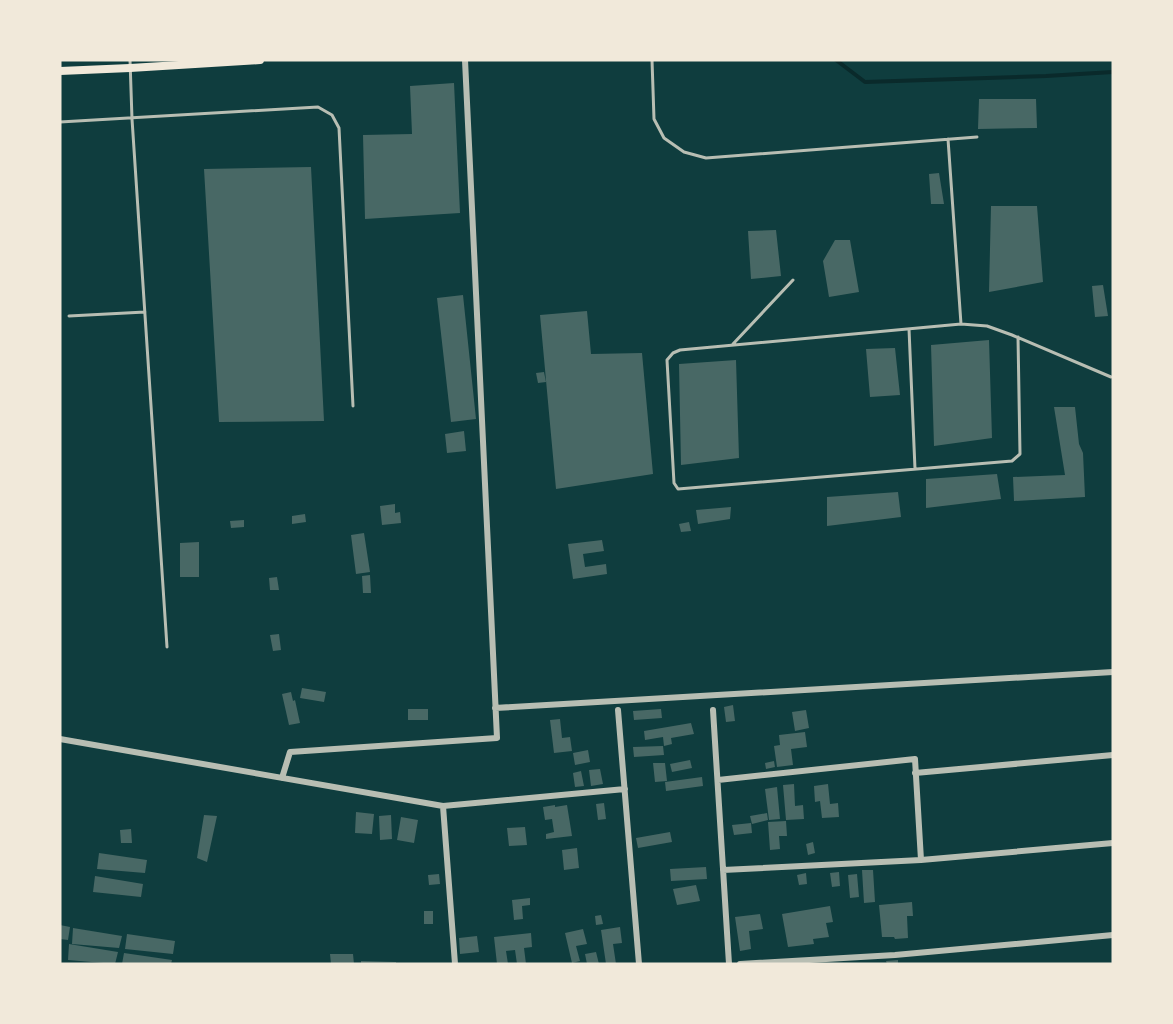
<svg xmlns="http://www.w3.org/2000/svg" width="1173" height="1024" font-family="Signika,sans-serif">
  <rect width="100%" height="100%" fill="#0f3d3e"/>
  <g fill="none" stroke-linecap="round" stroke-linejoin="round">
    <path stroke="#0a2a2b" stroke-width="4" d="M836 60 865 82 1046 76 1113 72"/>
  </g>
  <path fill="#486865" d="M454 83 460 213 365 219 363 135 412 134 410 86Z
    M979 99H1036L1037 128 978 129Z
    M311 167 324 421 219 422 204 169Z
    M939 173 944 204H931L929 174Z
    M991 206H1037L1043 282 989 292Z
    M776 230 781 276 751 279 748 231Z
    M835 240H850L859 292 829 297 823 261Z
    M1103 285 1108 316 1095 317 1092 286Z
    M463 295 476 419 451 422 437 298Z
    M587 311 591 354 642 353 653 474 556 489 540 315Z
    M989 340 992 438 934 446 931 345Z
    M895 348 900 395 870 397 866 349Z
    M736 360 739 458 681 465 679 364Z
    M544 372 546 382 538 383 536 373Z
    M1054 407H1075L1079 444 1083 453 1085 497 1014 501 1013 477 1065 475Z
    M464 431 466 451 447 453 445 434Z
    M997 474 1001 499 926 508V479Z
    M898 492 901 517 827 526V497Z
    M395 504V513L400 512 401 523 382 525 380 506Z
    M731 507 730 519 698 524 696 510Z
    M305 514 306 522 292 524V516Z
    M244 520V527L231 528 230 521Z
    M689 522 691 531 681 532 679 524Z
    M364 533 370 572 356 574 351 535Z
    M602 540 604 551 583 554 585 567 606 564 607 574 573 579 568 544Z
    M199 542V577H180V543Z
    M370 575 371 593H363L362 576Z
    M277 577 279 590H270L269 578Z
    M279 634 281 650 273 651 270 635Z
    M302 688 326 692 324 702 300 698Z
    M291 692 293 701 295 700 300 723 289 725 282 694Z
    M733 705 735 721 726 722 724 707Z
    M408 709H428V720H408Z
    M661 709 662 718 634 720 633 711Z
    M806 710 809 728 795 731 792 712Z
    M560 719 562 738 570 737 572 751 554 753 550 720Z
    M691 723 694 734 671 738 672 744 664 746 663 737 645 740 644 731Z
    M805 732 807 747 791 749 793 765 777 767 774 746 780 745 779 735Z
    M663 746 664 755 634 757 633 747Z
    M588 750 590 762 575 765 573 753Z
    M690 760 692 768 672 772 670 764Z
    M774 761 775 767 766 769 765 763Z
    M653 763H665L667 781 655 782Z
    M600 769 603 784 591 786 589 770Z
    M581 771 584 786 575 787 573 773Z
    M702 777 703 786 666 791 665 782Z
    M794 784 795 806 803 805 804 819 786 820 783 785Z
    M828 784 830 804 838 803 839 817 822 818 820 801 815 802 814 786Z
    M777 787 780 819 769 820 765 789Z
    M604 803 606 819 598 820 596 804Z
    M555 805V807L567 805 572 836 546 839V834L554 832 552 819 545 820 543 807Z
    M356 812 374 814 372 834 355 833Z
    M767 813 768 820 752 824 750 816Z
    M204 815 217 816 207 862 197 858Z
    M391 815 392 839 380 840 379 816Z
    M401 817 418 820 414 843 397 840Z
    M786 821 787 836H779L780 849 770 850 768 822Z
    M751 823 752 833 734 835 732 825Z
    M525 827 527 845 509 846 507 828Z
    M131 829 132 843H121L120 830Z
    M670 832 672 842 638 848 636 838Z
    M813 842 815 853 808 855 806 844Z
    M577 848 579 868 564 870 562 850Z
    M99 853 147 860 145 873 97 869Z
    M706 867 707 879 671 881 670 869Z
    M862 870H873L875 902 864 903Z
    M839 872 840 886 832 887 830 873Z
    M806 873 807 884 799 885 797 875Z
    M439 874 440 884 429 885 428 875Z
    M857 874 859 897 850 898 848 875Z
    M95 876 143 884 141 897 93 892Z
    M696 885 700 901 677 905 673 889Z
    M530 898V905L522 906 523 919 514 920 512 900Z
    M912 902 913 916H907L908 938 895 939 894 937H882L879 905Z
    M830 906 833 922 826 923 829 937 813 939 814 944 788 947 782 914Z
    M424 911H433V924H424Z
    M760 914 763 929 749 931 751 949 740 951 735 917Z
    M601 915 603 924 596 925 595 916Z
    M60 925 70 927 68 940 60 939Z
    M620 927 622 943 613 944 616 964H606L601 930Z
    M73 928 122 936 119 948 72 944Z
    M583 929 587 944 576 946 580 961 572 963 565 933Z
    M531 933 532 947 524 948 526 964H517L515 950 506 951 508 964H497L494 937Z
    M127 934 175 941 173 954 125 949Z
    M477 936 479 952 460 954 459 938Z
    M69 944 118 952 115 964 68 960Z
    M596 952 599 964H587L585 954Z
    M124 953 172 960 171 964H122Z
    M330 954H353L354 964H331Z
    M898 960V964H887L886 961Z
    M361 961 396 962V964H361Z"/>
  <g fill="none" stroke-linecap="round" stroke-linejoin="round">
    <path stroke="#b8beb3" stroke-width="3" d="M130 60 132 119 167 647
      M652 60 654 119 664 138 684 152 706 158 977 137
      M60 122 318 107 332 115 339 128 353 406
      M948 139 961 324
      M69 316 145 312
      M909 329 915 469
      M1018 337 1020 454 1012 461 678 489 674 483 667 360 673 353 680 350 961 324 987 326 1012 335 1111 377
      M733 344 793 280"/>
    <path stroke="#b8beb3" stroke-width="6" d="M495 708 1113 672
      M618 710 639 964
      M713 710 729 964
      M60 739 443 806 625 789
      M915 773 1113 755
      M282 778 290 752 497 738 465 60
      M718 780 915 759 921 860
      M443 806 455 964
      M723 870 921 860 1113 843
      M740 964 895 955 1113 935"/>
    <path stroke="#f1e9da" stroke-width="8" d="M60 71 130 68 260 60"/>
  </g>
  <rect width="1173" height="1024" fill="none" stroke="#f1e9da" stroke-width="123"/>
</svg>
